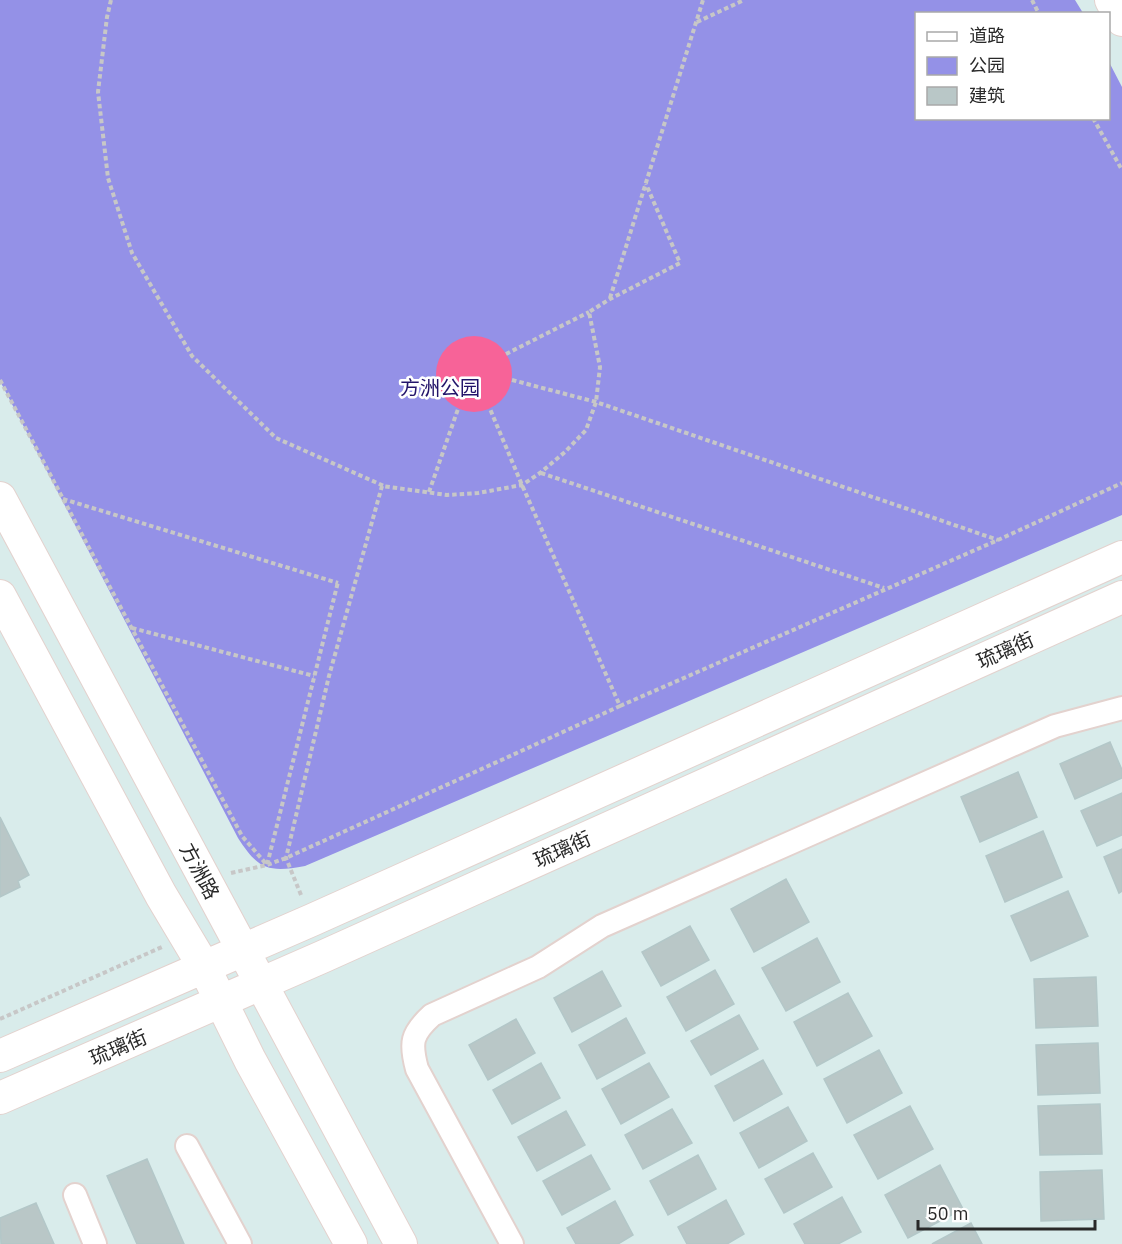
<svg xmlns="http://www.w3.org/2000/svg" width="1122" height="1244" font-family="'IBM Plex Sans','Noto Sans SC',sans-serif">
  <rect width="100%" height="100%" fill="#d9eceb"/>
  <path fill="#9491e7" d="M0 0H1075L1083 13 916 14V118H1108L1109 62 1122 87V515L305 866C268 873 258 869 238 838L0 381Z"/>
  <path fill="#f76398" d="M436 374a38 38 0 1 1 76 0a38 38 0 1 1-76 0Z"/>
  <path fill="#b9c7c7" stroke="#b3c7c8" stroke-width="1.5" d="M1110 742 1122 770V778L1075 799 1060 764Z
    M1018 772 1037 817 980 842 961 797Z
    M1122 793V835L1097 846 1081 811Z
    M0 817 29 875 18 881 20 887 0 897Z
    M1043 831 1062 877 1005 902 986 856Z
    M1122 849V891L1119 893 1104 857Z
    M786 879 809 922 754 952 731 909Z
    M1068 891 1088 936 1031 961 1011 916Z
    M690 926 709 960 661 986 642 952Z
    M817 938 840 982 786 1011 762 968Z
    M715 970 734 1004 686 1031 667 997Z
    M602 971 621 1006 572 1032 554 998Z
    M1096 977 1098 1026 1036 1028 1034 979Z
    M848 993 872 1036 817 1066 794 1022Z
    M739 1015 758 1049 711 1075 691 1041Z
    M626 1018 645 1053 597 1079 579 1045Z
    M516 1019 535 1053 488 1080 469 1045Z
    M1098 1043 1100 1093 1038 1095 1036 1045Z
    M879 1050 902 1093 847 1123 824 1079Z
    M763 1060 782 1094 734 1121 715 1086Z
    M541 1063 560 1098 512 1124 493 1090Z
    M649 1063 669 1097 621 1124 602 1089Z
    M1100 1104 1102 1154 1040 1155 1038 1106Z
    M910 1106 933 1149 878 1179 854 1135Z
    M788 1107 807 1141 759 1168 740 1133Z
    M672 1109 692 1143 643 1169 625 1135Z
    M566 1111 585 1145 537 1171 518 1137Z
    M813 1153 832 1187 784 1213 765 1179Z
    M591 1155 610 1189 562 1215 543 1181Z
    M698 1155 716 1189 668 1215 650 1181Z
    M147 1159 184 1244H137L107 1176Z
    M940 1165 963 1209 908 1238 885 1195Z
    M1102 1170 1104 1219 1041 1221 1040 1172Z
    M842 1197 861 1232 838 1244H805L794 1224Z
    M726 1200 744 1234 727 1244H687L678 1227Z
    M615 1201 633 1235 618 1244H576L567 1228Z
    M36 1203 54 1244H1L0 1218Z
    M971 1223 982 1244H932Z"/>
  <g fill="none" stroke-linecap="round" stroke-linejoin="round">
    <defs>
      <path id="street" d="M187 1146 240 1244
        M75 1195 95 1244
        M512 1244 417 1069C410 1043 411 1034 432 1015L538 967 602 926 1055 726 1122 708"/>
      <path id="secondary" d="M1111 0 1122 20
        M0 498 401 1244
        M0 596 161 895 204 967 250 1060 351 1244
        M0 1056 312 920 1122 557
        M0 1098 322 957 1122 597"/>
    </defs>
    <use href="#street" stroke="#e3d2ce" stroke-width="26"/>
    <use href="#secondary" stroke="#e3d2ce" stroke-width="34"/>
    <path stroke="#c7c7c7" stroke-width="4" stroke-dasharray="4.5 3" stroke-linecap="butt" d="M111 0 107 17 98 92 108 178 132 253 192 356 276 438 384 486
      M1032 0 1039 14
      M697 22 744 0
      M1093 118 1122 170
      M610 298 703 0
      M506 354 589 312
      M0 380 242 836 267 865 286 858 620 706 522 485 490 409
      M512 380 596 402 998 540
      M541 473 884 588
      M429 492 458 409
      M63 499 338 583
      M132 628 314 676
      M620 706 998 540 1122 483
      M231 873 267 865 338 582
      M301 895 286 858 329 676 382 486 447 495 478 493 522 485 540 473 565 452 586 430 596 402 600 367 589 312 610 299 680 263 646 184
      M0 1019 162 947"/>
    <use href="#street" stroke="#fff" stroke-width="22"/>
    <use href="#secondary" stroke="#fff" stroke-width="32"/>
  </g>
  <g text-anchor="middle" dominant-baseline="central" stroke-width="5" stroke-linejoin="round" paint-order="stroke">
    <g font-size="20" fill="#23146a" stroke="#fff">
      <text x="440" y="387">方洲公园</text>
    </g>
    <g font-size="20" fill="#292929" stroke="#fff">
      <text transform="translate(1005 650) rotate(-24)">琉璃街</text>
      <text transform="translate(562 849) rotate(-24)">琉璃街</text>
      <text transform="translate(200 871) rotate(62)">方洲路</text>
      <text transform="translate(118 1047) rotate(-23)">琉璃街</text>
    </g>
  </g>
  <rect x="915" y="12" width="195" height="108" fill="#ffffff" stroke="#a9a9a9" stroke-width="1.5"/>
  <rect x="927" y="32" width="30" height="9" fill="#ffffff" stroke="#a9a9a9" stroke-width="1.5"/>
  <text x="969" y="42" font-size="18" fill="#292929">道路</text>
  <rect x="927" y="57" width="30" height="18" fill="#9491e7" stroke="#a9a9a9" stroke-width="1.5"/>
  <text x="969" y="72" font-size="18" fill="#292929">公园</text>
  <rect x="927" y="87" width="30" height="18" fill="#b9c7c7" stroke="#a9a9a9" stroke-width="1.5"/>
  <text x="969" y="102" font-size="18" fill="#292929">建筑</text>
  <path d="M918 1220v9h177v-9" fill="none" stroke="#292929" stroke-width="3"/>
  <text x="927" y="1220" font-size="18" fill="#292929" stroke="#ffffff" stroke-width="4.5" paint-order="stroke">50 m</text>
</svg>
